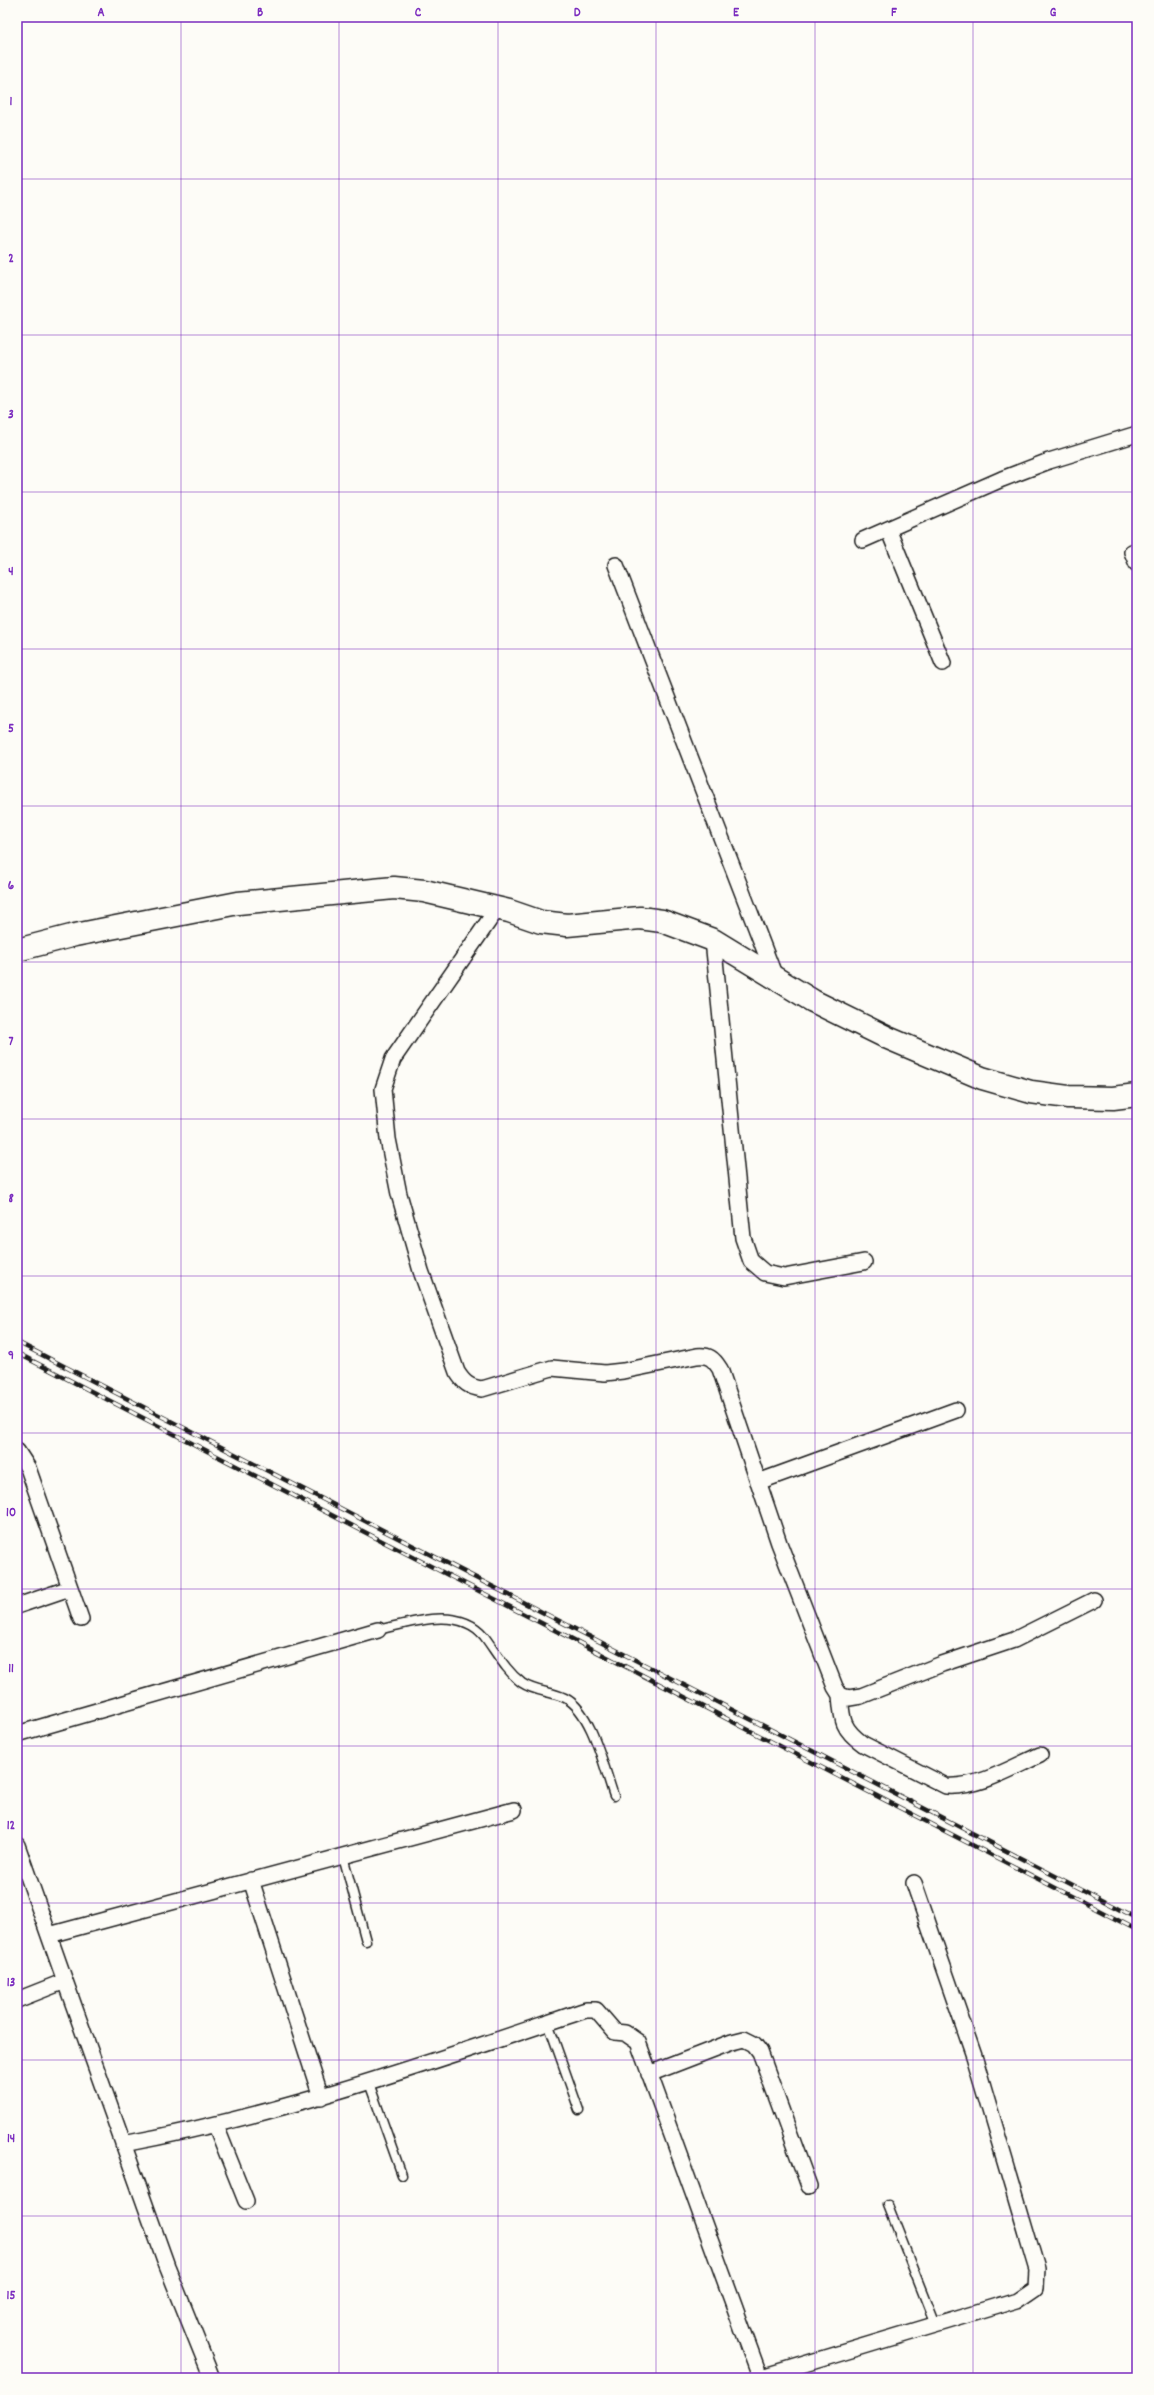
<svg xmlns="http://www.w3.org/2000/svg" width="1154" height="2395" font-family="Dekko,sans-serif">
  <rect width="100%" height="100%" fill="#fdfcf7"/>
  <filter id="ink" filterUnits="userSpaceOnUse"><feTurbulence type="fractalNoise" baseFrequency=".025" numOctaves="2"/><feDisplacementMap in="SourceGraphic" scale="8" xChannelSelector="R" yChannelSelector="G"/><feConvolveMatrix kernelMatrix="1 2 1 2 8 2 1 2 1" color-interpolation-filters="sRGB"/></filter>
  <g filter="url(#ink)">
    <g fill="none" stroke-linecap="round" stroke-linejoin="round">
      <defs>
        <path id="lane" d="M378 1630C409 1623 459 1605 484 1636 496 1652 506 1671 522 1683 535 1692 551 1691 565 1698 592 1711 604 1768 614 1796
          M343 1856 366 1941
          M548 2023 579 2110
          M369 2083 402 2175
          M888 2205 935 2324"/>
        <path id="street" d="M888 529 943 663
          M863 540 1002 479 1049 461 1137 434
          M1132 552 1137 564
          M616 565 775 977
          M497 909 393 1059 383 1089 388 1139 399 1194 421 1271 457 1372C464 1383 469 1387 482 1389L552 1368 605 1373 623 1371 697 1356C709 1355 713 1358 720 1369L779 1543 835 1687 840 1695 849 1698 861 1696 942 1664 1014 1640 1094 1600
          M713 940 743 1238 751 1261 765 1273 784 1277 864 1262
          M17 1451 28 1468 81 1619
          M758 1482 956 1410
          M17 1606 70 1588
          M840 1695C842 1720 842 1729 863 1744L946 1786C979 1788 1011 1768 1040 1755
          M17 1734 378 1630
          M17 1845 65 1981 17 2000
          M251 1880 321 2097
          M49 1935 514 1810
          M65 1981 167 2266 212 2378
          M649 2074 732 2042 744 2039 754 2044 760 2052 809 2186
          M216 2126 246 2201
          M123 2144C282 2115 434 2061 586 2010H596L615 2032 625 2033 638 2042 760 2377
          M758 2378 1017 2300 1036 2287 1037 2269 974 2056 914 1883"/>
        <path id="secondary" d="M17 950 75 935 238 903 394 888 424 891 509 911 541 922 567 925 640 918 662 921 713 940 813 1001 888 1038 982 1078 1031 1092 1068 1097 1113 1098 1137 1095"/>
      </defs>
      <use href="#lane" stroke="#1c1c1c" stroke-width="11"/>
      <use href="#street" stroke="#1c1c1c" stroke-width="18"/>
      <use href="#secondary" stroke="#1c1c1c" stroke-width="25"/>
      <use href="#lane" stroke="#fdfcf7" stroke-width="8"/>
      <use href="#street" stroke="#fdfcf7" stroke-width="15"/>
      <use href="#secondary" stroke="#fdfcf7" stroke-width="22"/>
      <defs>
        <path id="rail" d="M17 1342 1137 1918
          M17 1353 1137 1930"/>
      </defs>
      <use href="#rail" stroke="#1c1c1c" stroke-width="4.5"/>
      <use href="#rail" stroke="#fdfcf7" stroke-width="3" stroke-dasharray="9" stroke-linecap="butt"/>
    </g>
  </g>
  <path fill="none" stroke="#7b2cbf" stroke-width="1" stroke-opacity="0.55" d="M181 17V2378M339 17V2378M498 17V2378M656 17V2378M815 17V2378M973 17V2378M17 179H1137M17 335H1137M17 492H1137M17 649H1137M17 806H1137M17 962H1137M17 1119H1137M17 1276H1137M17 1433H1137M17 1589H1137M17 1746H1137M17 1903H1137M17 2060H1137M17 2216H1137"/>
  <rect width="1154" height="2395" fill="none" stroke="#fdfcf7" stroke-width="44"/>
  <rect x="22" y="22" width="1110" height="2351" fill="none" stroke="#7b2cbf" stroke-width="1.5"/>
  <g font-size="13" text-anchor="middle" font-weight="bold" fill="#7b2cbf">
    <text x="101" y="16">A</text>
    <text x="260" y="16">B</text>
    <text x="418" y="16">C</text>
    <text x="577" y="16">D</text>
    <text x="736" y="16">E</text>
    <text x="894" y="16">F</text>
    <text x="1053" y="16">G</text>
    <text x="11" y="105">1</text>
    <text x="11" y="262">2</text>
    <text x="11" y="418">3</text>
    <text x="11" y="575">4</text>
    <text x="11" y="732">5</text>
    <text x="11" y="889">6</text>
    <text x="11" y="1045">7</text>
    <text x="11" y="1202">8</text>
    <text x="11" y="1359">9</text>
    <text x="11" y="1516">10</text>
    <text x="11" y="1672">11</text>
    <text x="11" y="1829">12</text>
    <text x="11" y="1986">13</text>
    <text x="11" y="2142">14</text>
    <text x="11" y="2299">15</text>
  </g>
</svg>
